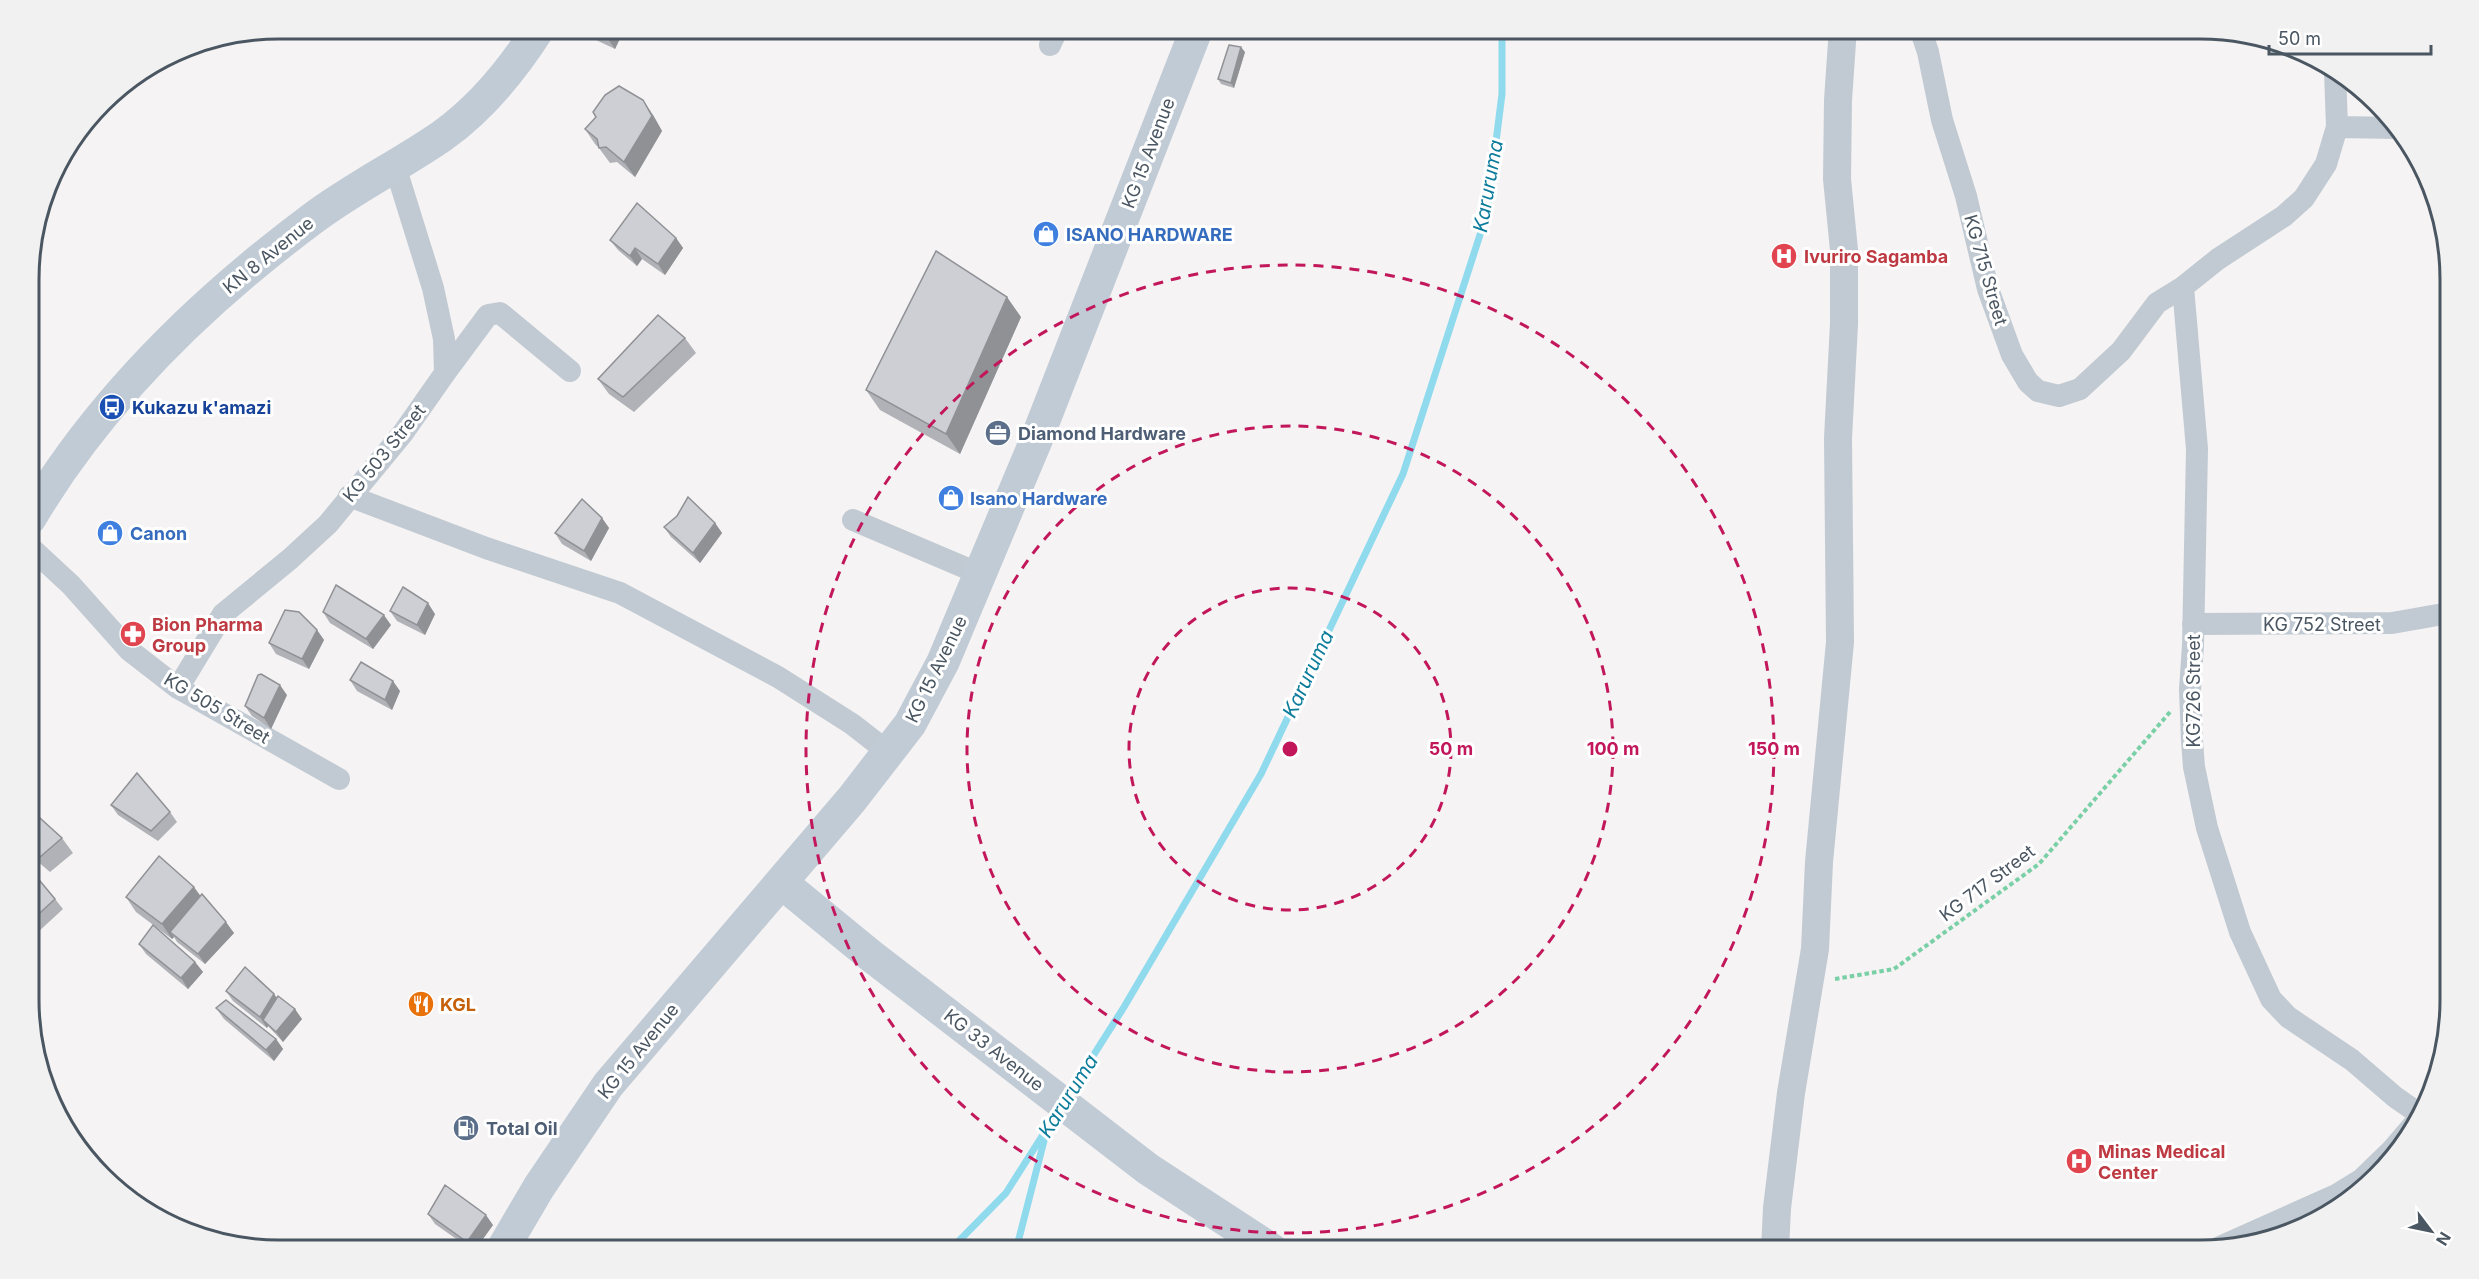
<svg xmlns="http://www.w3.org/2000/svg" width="2479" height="1279" font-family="Inter,sans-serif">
  <rect width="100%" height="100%" fill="#f5f3f3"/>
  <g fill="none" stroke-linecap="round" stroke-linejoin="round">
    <path stroke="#90daee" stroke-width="7" d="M1067 1097 1124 1007 1261 774 1403 474 1487 213 1502 94V28
      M950 1250 1006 1193 1058 1111
      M1016 1250 1045 1137"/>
    <path stroke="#7ad0a6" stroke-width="4" stroke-dasharray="4.5 3" stroke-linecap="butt" d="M1835 979 1894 969 2039 864 2170 712"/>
    <path stroke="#c1cad2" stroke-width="22" d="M1920 28 1928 52 1942 120 1966 196 1988 289 2012 355 2028 382 2038 391 2059 396 2080 389 2121 351 2157 303 2183 287 2218 259 2284 216 2304 198 2326 164 2337 127 2335 71
      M1050 45 1058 28
      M2337 127 2398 128
      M2183 287 2197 449 2193 645 2190 689 2192 741 2194 767 2207 828 2240 932 2271 999 2288 1017 2352 1060 2395 1097 2421 1115
      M445 373 488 315 500 313 570 371
      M349 496 486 548 620 593 778 677 852 724 888 752
      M853 520 980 574
      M30 547 71 585 129 650 178 688 339 779
      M2193 624 2392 623 2449 613
      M178 688 223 614 290 559 328 524 403 433 445 373 444 339 433 288 395 166
      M2213 1250 2336 1195 2362 1179 2392 1150 2421 1116"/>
    <path stroke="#c1cad2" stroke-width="28" d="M1775 1250 1777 1208 1791 1093 1815 949 1819 862 1840 642 1838 438 1844 324V250L1837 179 1838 100 1843 28"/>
    <path stroke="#c1cbd6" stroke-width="33" d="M30 518C100 400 202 301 312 219 353 188 400 165 442 136 481 108 513 69 539 28
      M782 883 870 955 1148 1169 1272 1250
      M502 1250 539 1187 608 1085 852 799 910 724 943 662 1037 438 1197 28"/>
  </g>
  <path fill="#b0b2b7" d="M625 28 615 49 596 40 589 30Z
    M1245 52 1234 88 1221 84 1218 79Z
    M653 115 662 131 635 177 617 162 610 163 599 148 595 144 585 129 596 117Z
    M676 238 683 248 665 275 642 259 637 266 618 250 610 240Z
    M1021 317 960 454 880 410 866 390Z
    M685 338 696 353 634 412 609 394 598 379Z
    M602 518 609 528 591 561 562 544 555 533Z
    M715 523 722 533 700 563 671 537 664 527Z
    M390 611 435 614 425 635 397 621Z
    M323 612 391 625 373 649 330 623Z
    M317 630 324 640 309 669 276 654 269 643Z
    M350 680 400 691 392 710 357 691Z
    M287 695 271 729 252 716 245 706Z
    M111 805 170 812 177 822 158 841 118 815Z
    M30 809 62 838 73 853 50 872 30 855Z
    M30 869 55 899 63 909 37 933 30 925Z
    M200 896 234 933 205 964 177 942 174 937 172 939 136 912 126 897Z
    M139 944 195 962 203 972 188 989 146 954Z
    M226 991 274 994 277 998 302 1019 283 1042 268 1026 267 1028 233 1001Z
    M216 1008 276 1039 283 1049 274 1061 224 1019Z
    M428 1214 493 1225 475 1250H472L435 1224Z"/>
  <path fill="#909195" d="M613 28H625L615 49 608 39Z
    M1241 47 1245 52 1234 88 1231 83Z
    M643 100 653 115 662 131 635 177 624 162Z
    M676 238 683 248 665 275 658 264Z
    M635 248 642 259 637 266 630 256Z
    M1007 297 1021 317 960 454 946 434Z
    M602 518 609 528 591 561 584 551Z
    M715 523 722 533 700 563 693 553Z
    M428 603 435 614 425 635 417 625Z
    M384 615 391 625 373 649 366 639Z
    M317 630 324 640 309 669 302 659Z
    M393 681 400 691 392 710 385 700Z
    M280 685 287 695 271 729 264 718Z
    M194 887 205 902 170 932 174 937 172 939 162 924Z
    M226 922 234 933 205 964 198 954Z
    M195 962 203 972 188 989 181 978Z
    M274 994 281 1004 263 1020 268 1026 267 1028 260 1017Z
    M295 1009 302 1019 283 1042 276 1032Z
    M276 1039 283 1049 274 1061 266 1050Z
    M486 1215 493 1225 475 1250H473L467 1242Z"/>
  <path fill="#cdcfd5" stroke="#909195" stroke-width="1.5" d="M590 28H613L608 39 589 30Z
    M1229 45 1241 47 1231 83 1218 79Z
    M619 86 643 100 652 116 624 162 606 147 599 148 597 139 585 129 596 117 593 112 605 95Z
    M637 203 676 238 658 264 635 248 630 256 610 240Z
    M936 251 1007 297 946 434 866 390Z
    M658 315 685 338 623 397 598 379Z
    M688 497 715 523 693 553 664 527 677 516Z
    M582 499 602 518 584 551 555 533Z
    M336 585 384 615 366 639 323 612Z
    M403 587 428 603 417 625 390 611Z
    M285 610 299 612 317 630 302 659 269 643Z
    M361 662 393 681 385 700 350 680Z
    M261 674 280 685 264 718 245 706 258 675Z
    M137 773 170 812 151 831 111 805Z
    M30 809 62 838 40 857 30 849Z
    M159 856 194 887 162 924 126 897Z
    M30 869 55 899 30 922Z
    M202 894 226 922 198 954 170 932Z
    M153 925 195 962 181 978 139 944Z
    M245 967 274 994 260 1017 226 991Z
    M278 996 295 1009 276 1032 263 1020Z
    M226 1000 276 1039 266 1050 216 1008Z
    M445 1185 486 1215 467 1242 428 1214Z"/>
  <g fill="none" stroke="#c2185b" stroke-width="3" stroke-dasharray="10 8">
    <circle cx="1290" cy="749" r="161"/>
    <circle cx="1290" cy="749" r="323"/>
    <circle cx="1290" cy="749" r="484"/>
  </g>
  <defs>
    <symbol id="shop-disc" viewBox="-11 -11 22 22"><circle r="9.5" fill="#3f7fe0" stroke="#fff"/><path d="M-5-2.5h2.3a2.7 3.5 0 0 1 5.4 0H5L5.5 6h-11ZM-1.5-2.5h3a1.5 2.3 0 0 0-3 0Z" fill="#fff"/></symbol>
    <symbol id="hospital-disc" viewBox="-11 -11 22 22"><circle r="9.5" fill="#e0444e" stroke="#fff"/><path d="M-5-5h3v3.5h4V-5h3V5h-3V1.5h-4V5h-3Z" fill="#fff"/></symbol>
    <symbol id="bus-disc" viewBox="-11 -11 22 22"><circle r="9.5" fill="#1a4fb4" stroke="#fff"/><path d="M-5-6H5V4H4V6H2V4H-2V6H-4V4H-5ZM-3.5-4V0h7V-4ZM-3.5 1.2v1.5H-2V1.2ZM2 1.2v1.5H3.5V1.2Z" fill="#fff"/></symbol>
    <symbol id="office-disc" viewBox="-11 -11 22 22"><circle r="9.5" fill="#5c6f8a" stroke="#fff"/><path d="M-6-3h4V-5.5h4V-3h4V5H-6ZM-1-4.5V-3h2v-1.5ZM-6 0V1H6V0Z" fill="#fff"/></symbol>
    <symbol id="pharmacy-disc" viewBox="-11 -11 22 22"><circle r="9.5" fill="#e0444e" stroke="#fff"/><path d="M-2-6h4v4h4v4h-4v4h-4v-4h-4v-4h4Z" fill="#fff"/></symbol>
    <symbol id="restaurant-disc" viewBox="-11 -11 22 22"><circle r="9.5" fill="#e8710a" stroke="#fff"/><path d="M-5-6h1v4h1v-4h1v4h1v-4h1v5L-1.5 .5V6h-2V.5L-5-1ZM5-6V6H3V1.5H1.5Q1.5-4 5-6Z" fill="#fff"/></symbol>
    <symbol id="fuel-disc" viewBox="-11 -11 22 22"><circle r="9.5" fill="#5c6f8a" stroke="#fff"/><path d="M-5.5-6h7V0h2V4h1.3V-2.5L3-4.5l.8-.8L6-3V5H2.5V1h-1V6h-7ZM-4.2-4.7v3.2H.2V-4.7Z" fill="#fff"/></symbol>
  </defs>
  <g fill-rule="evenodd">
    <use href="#shop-disc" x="1031" y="219" width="30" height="30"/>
    <use href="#hospital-disc" x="1769" y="241" width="30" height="30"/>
    <use href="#bus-disc" x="97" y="392" width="30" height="30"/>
    <use href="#office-disc" x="983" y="418" width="30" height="30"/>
    <use href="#shop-disc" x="936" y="483" width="30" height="30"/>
    <use href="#shop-disc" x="95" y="518" width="30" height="30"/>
    <use href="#pharmacy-disc" x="118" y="619" width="30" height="30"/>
    <use href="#restaurant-disc" x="406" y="989" width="30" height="30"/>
    <use href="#fuel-disc" x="451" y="1113" width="30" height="30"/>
    <use href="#hospital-disc" x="2064" y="1146" width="30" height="30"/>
  </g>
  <g text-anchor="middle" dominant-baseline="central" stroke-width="6" stroke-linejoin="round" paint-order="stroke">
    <g font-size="18" fill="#4a5661" stroke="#fff">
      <text transform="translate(1148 153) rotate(-69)">KG 15 Avenue</text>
      <text transform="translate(268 255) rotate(-39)">KN 8 Avenue</text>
      <text transform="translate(1986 270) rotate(74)">KG 715 Street</text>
      <text transform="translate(384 453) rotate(-51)">KG 503 Street</text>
      <text x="2322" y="624">KG 752 Street</text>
      <text transform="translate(936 669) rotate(-64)">KG 15 Avenue</text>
      <text transform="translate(2193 691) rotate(-90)">KG726 Street</text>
      <text transform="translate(217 708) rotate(31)">KG 505 Street</text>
      <text transform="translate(1987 883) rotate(-37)">KG 717 Street</text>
      <text transform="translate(994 1050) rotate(38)">KG 33 Avenue</text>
      <text transform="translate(638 1051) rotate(-51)">KG 15 Avenue</text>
    </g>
    <g font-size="18" font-weight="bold" fill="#366cbe" stroke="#fff" text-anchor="start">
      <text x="1066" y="234">ISANO HARDWARE</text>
      <text x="970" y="498">Isano Hardware</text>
      <text x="130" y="533">Canon</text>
    </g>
    <g font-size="18" font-weight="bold" fill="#be3a42" stroke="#fff" text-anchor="start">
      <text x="1804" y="256">Ivuriro Sagamba</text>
      <text x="152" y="624">Bion Pharma<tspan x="152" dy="21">Group</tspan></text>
      <text x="2098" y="1151">Minas Medical<tspan x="2098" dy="21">Center</tspan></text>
    </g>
    <g font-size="18" font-weight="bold" fill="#164399" stroke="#fff" text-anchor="start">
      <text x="132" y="407">Kukazu k'amazi</text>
    </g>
    <g font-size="18" font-weight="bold" fill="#4e5e75" stroke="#fff" text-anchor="start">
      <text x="1018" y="433">Diamond Hardware</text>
      <text x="486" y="1128">Total Oil</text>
    </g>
    <g font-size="18" font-weight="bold" fill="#c56008" stroke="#fff" text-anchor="start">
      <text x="440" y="1004">KGL</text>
    </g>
    <g font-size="20" font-style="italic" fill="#0c7c9b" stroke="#fff">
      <text transform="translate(1488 186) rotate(-80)">Karuruma</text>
      <text transform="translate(1308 674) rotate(-65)">Karuruma</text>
      <text transform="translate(1068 1096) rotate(-58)">Karuruma</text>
    </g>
  </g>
  <path d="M0 0H2479V1279H0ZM279 39H2200A240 240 0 0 1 2440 279V1000A240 240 0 0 1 2200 1240H279A240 240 0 0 1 39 1000V279A240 240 0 0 1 279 39Z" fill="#f1f1f2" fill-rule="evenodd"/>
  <path fill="none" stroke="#4a5661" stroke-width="3" d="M279 39H2200A240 240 0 0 1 2440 279V1000A240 240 0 0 1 2200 1240H279A240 240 0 0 1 39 1000V279A240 240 0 0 1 279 39Z"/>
  <circle cx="1290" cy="749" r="9" fill="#c2185b" stroke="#fff" stroke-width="3"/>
  <g font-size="18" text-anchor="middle" font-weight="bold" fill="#c2185b" stroke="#fff" stroke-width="6" stroke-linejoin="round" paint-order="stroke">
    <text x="1451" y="755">50 m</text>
    <text x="1613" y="755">100 m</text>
    <text x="1774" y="755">150 m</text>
  </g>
  <g transform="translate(2431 1231) rotate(122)" stroke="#ffffff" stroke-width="4.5" paint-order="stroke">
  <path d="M0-4.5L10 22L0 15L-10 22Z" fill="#4a5661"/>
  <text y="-9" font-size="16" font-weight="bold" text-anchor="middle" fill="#4a5661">N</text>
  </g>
  <path d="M2269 45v9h162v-9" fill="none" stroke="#4a5661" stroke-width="3"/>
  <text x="2278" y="45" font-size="18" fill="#4a5661" stroke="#ffffff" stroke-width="4.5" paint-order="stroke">50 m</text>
</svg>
